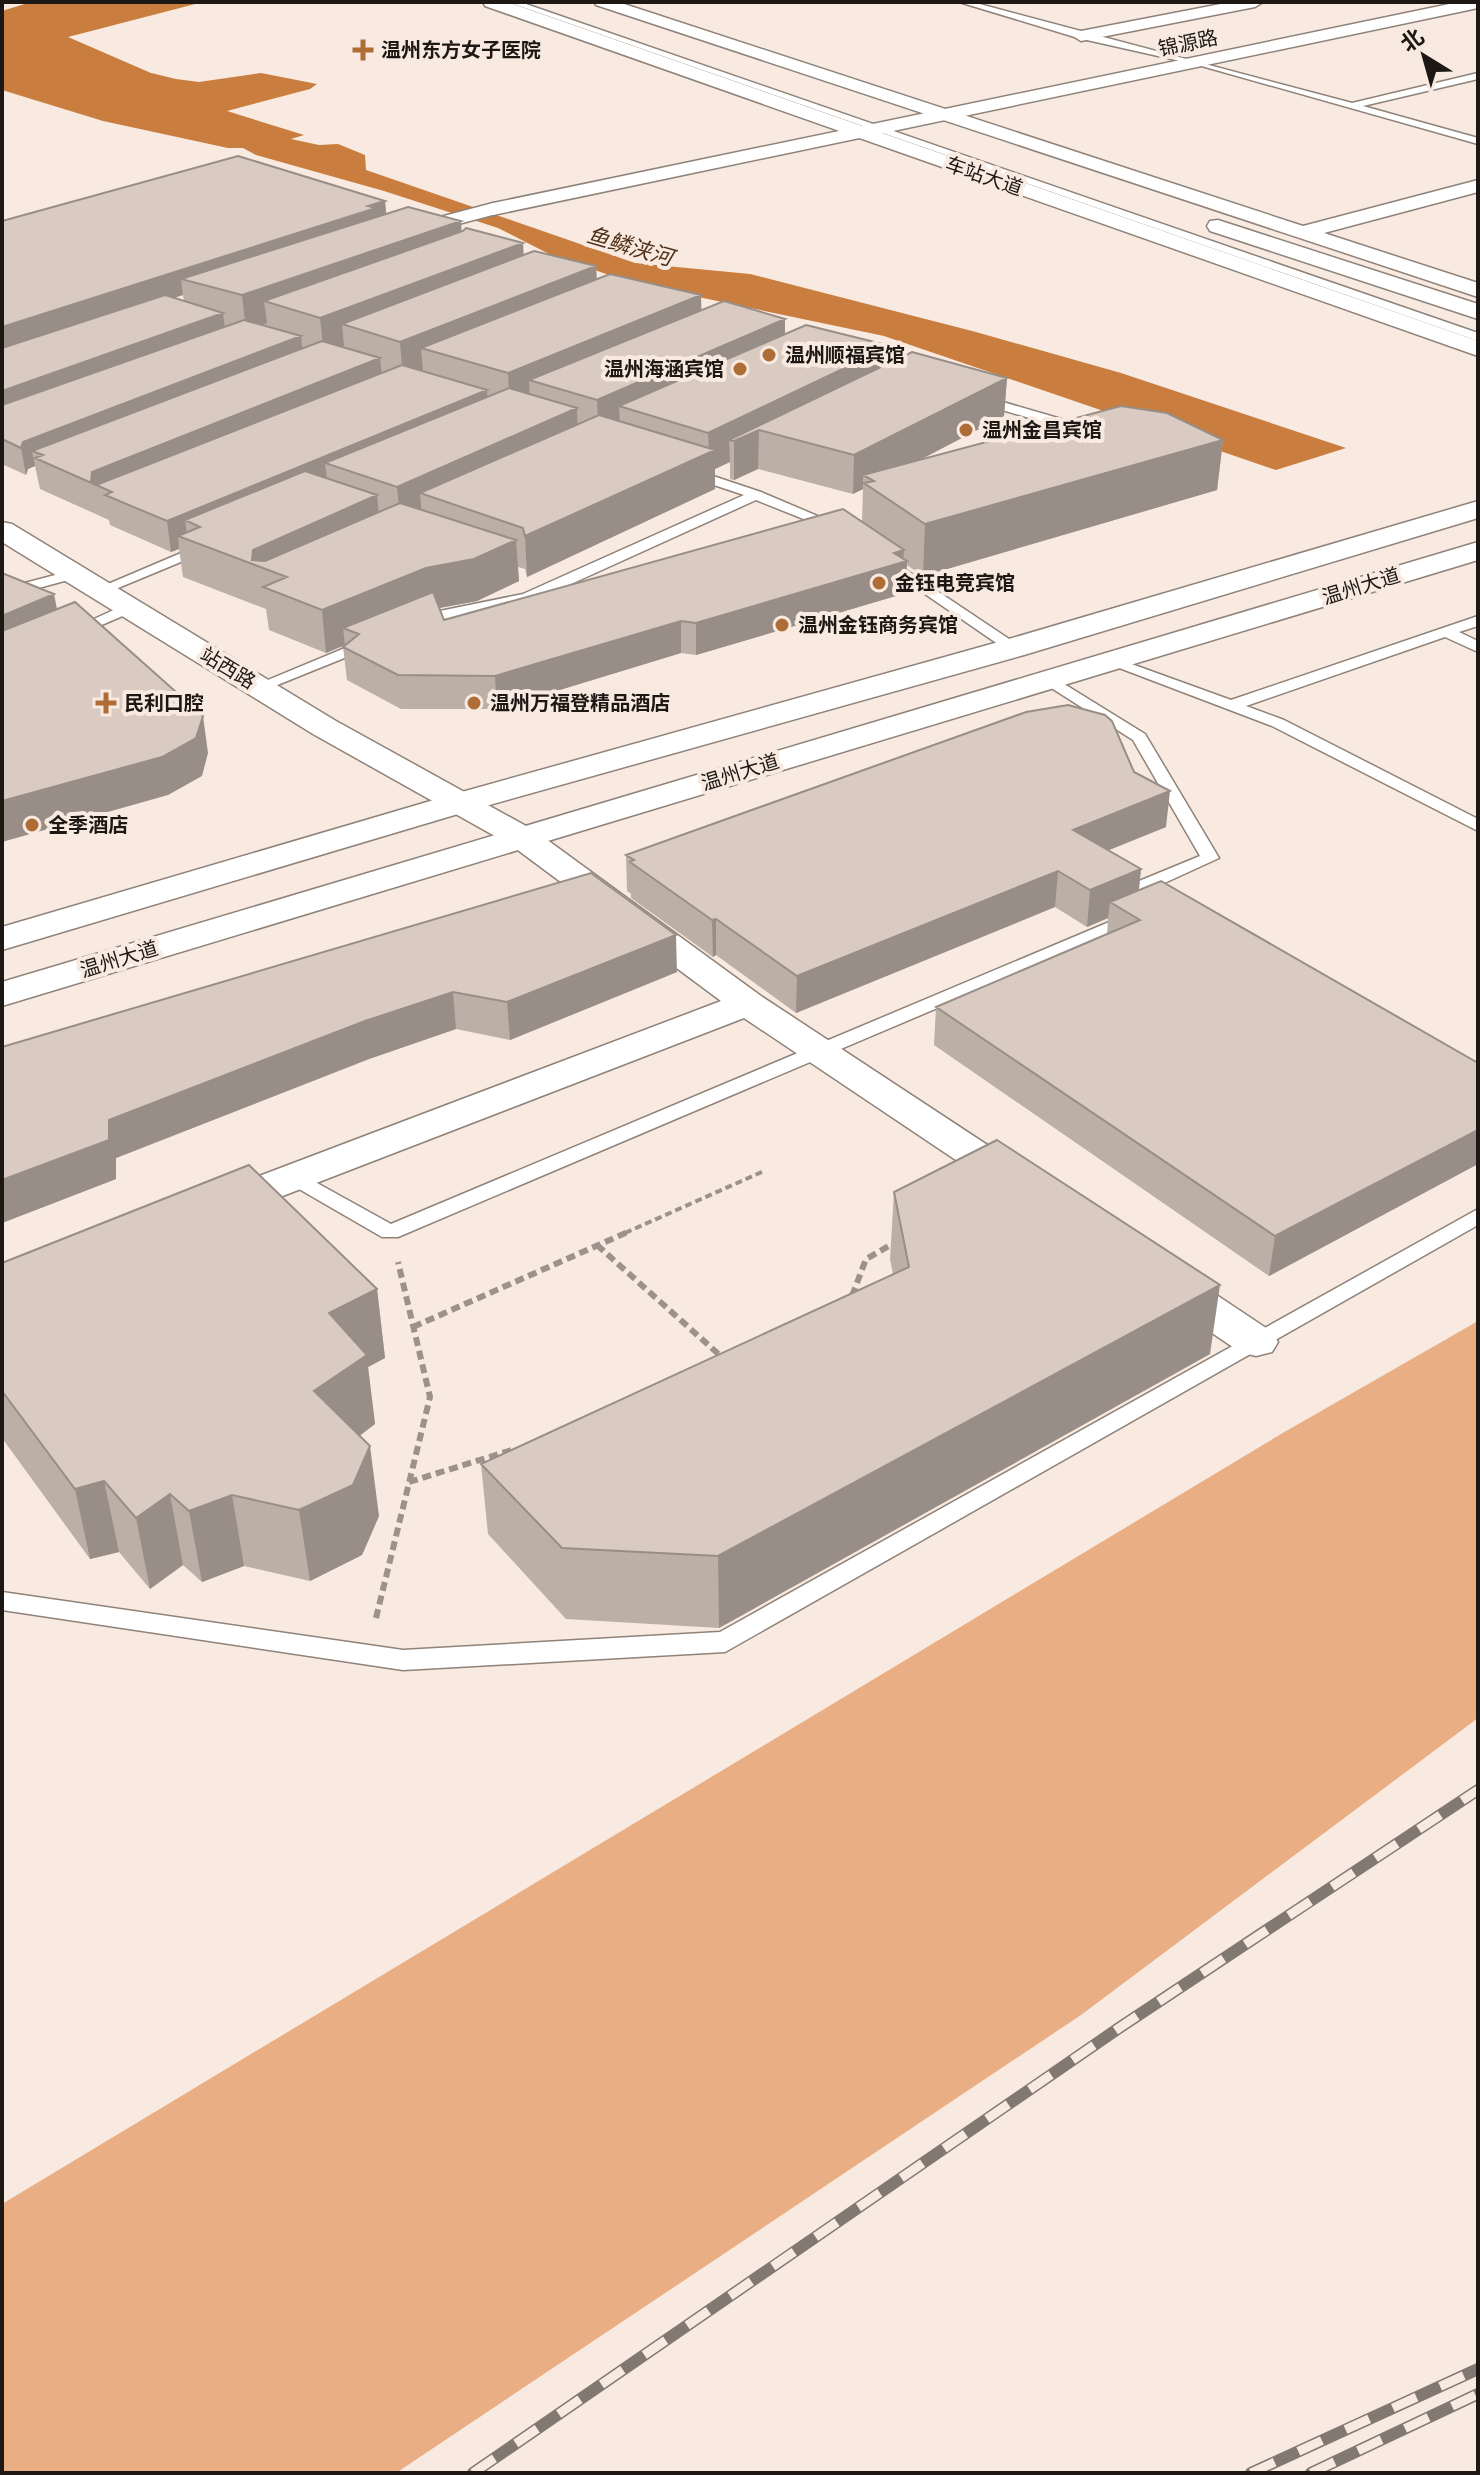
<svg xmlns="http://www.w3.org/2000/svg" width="1480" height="2475" font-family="'PT Sans Narrow','Noto Sans SC',sans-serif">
  <rect width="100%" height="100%" fill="#f8eae0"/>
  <path fill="#e9ae83" d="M1478 1321V1718L1081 2015 396 2473H2V2204L1281 1434Z"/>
  <path fill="#c97d3e" d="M31 2H203L68 37 151 73 176 79 199 82 261 73 317 84 310 89 227 111 304 135 291 139 319 145 338 144 365 155 366 170 635 263 750 274 976 332 1121 373 1346 448 1276 470 884 336 636 284 553 256 498 228 384 191 256 155 243 148H228L103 121 2 90V11Z"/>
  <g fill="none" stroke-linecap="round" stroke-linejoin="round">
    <defs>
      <path id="lane" d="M508 2H520L1478 333V341Z
        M959 2H972L1352 103 1478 73V79L1363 106 1478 138V144L1198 65 1078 38Z
        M979 395 1075 423 1076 426 1070 430 975 402 973 399Z
        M686 467 761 492 848 529 841 533 836 532 756 500 549 594 547 598 439 620 416 629 408 624 430 613 523 594 744 495 681 474 679 471Z
        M207 542 214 546 212 549 106 593H96L94 590Z
        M882 554 1018 645V651H1008L877 561V555Z
        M74 570 81 574 79 577 2 598V589Z
        M129 603 137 608 134 611 74 637 69 639 61 634Z
        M1478 616V626L1459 632 1478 641V652L1445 637 1246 706 1284 720 1478 819V831L1272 726 1101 661 1103 658H1115L1231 700Z
        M369 638 377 643 374 646 265 690 259 692 251 687Z
        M1048 674 1145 734 1219 858 1147 891 1159 900 1156 904H1144L1124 890 1127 886 1200 856 1133 740 1042 682 1040 679Z
        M1133 912 1142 918 1140 922 398 1237H382L280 1178 291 1172 299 1173 391 1224Z
        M1478 1209V1225L725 1652 403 1670 2 1610V1592L403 1650 720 1632Z"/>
      <path id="street" d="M594 2H618L1303 226 1478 180V192L1324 233 1478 283V297L596 5Z
        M1231 2H1263L1255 7 1081 41 1073 36 1081 31Z
        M493 203 503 209 500 213 398 240 388 234 391 230Z
        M523 828 535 831 761 996 1033 1175 1039 1184 1033 1193 1019 1196 1005 1193 744 1018 231 1216 216 1220 201 1216 195 1207 201 1198 721 1001 511 845 506 838 511 831Z
        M1167 1268 1182 1272 1272 1332 1278 1342 1272 1352 1256 1356 1240 1352 1152 1292 1146 1282 1152 1272Z"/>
      <path id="secondary" d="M1459 2H1478V8L493 215 482 209 493 203Z
        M2 522 12 524 336 721 535 831 541 838 535 845 523 849 511 845 313 734 2 542Z"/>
      <path id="primary" d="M483 2H507L1478 341V356L485 6Z
        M1218 220 1478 304V319L1210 231 1207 226 1210 221Z
        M1478 501V518L1024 655 468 811 2 950V927L444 797 1002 641Z
        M1478 542V560L2 1006V982Z"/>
    </defs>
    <use href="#lane" stroke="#8f8279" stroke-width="3"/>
    <use href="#street" stroke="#8f8279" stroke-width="3"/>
    <use href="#secondary" stroke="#8f8279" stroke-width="3"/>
    <use href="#primary" stroke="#8f8279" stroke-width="3"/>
    <path stroke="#9d928b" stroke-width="4" stroke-dasharray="7 4" stroke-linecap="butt" d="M625 1233 764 1171"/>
    <path stroke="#9d928b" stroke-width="6" stroke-dasharray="9 5" stroke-linecap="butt" d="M597 1245 724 1359
      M852 1296 866 1259 896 1242
      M413 1327 630 1231
      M409 1482 515 1449
      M376 1618 430 1397 398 1262"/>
    <use href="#lane" fill="#fff" fill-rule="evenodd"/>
    <use href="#street" fill="#fff" fill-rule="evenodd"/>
    <use href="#secondary" fill="#fff" fill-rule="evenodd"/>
    <use href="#primary" fill="#fff" fill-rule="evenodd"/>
    <defs>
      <path id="rail" d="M473 2473 1119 2028 1478 1790
        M1251 2473 1478 2369
        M1311 2473 1478 2394"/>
    </defs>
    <use href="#rail" stroke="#817871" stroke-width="12"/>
    <use href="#rail" stroke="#f8eae0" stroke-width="9" stroke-dasharray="26" stroke-linecap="butt"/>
  </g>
  <path fill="#bbafa6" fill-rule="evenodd" d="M385 201 386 214 462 231 523 256 596 266 597 279 701 310 785 319V334L891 346 890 363 1007 378 1004 416 921 459 1223 440 1217 490 923 576 907 565 906 593 696 655 681 653 497 709H401L347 680 343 647 345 645 326 653 269 630 266 609 183 577 179 549 171 552 110 525 109 520 40 489 35 466 28 469 26 475 2 464V221ZM183 295 184 301 174 298ZM730 462V479L734 480 758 469 853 494 863 489 862 522 444 620 439 608 477 601 519 581 518 567 525 569 527 577 715 489V469Z
    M1134 772 1166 827 1108 850 1141 869 1139 890 1478 1063V1164L1269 1276 934 1045 936 1007 1107 935 1108 918 1087 927 1055 907 796 1013 716 955 713 957 631 898V894L627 891 626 855Z
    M591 873 677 972 510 1040 456 1029 369 1059 116 1158V1179L2 1223V1047Z
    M894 1192 1210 1354 719 1628 566 1619 488 1534 481 1464 893 1274 890 1259Z
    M2 1263 377 1289 385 1358 368 1367 375 1424 360 1436 379 1516 362 1555 310 1581 244 1566 202 1582 183 1565 150 1589 119 1552 90 1559 2 1438Z"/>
  <path fill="#988e87" d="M385 201 387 224 181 279 183 295 2 354V327Z
    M461 221 463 255 264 301 267 323 246 331 242 295Z
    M523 243 525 277 342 324 344 346 324 354 320 318Z
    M596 266 597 300 421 348 423 371 403 379 400 342Z
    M701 295 702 331 529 380 530 402 510 411 508 373Z
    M223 313 226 338 2 420V391Z
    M785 319V355L619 406 620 428 599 438 597 400Z
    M301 336 304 362 43 455 32 451 35 466 28 469 26 475 21 448 23 442Z
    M891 346 889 383 759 430 758 469 734 480V441L729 440 730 462 715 469V489L527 577 525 536 709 453 708 433Z
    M380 358 383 386 112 492 91 482 92 472Z
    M1007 378 1004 416 874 484V481L863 475V489L853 494 854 455Z
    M487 390 489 419 325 463 328 487 200 527 185 520 188 540 178 536 179 549 171 552 167 521Z
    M577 408 578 447 420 493 422 517 401 527 397 487Z
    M1223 440 1217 490 923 576 925 524Z
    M377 495 381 535 252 564 253 550Z
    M516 540 519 581 477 601 429 610 359 634 343 628 345 645 326 653 322 610 426 568Z
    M904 550 903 562 907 561 906 593 696 655V623Z
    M54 594 61 629 2 655V616Z
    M681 621V653L497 709 495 676Z
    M203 716 208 753 202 776 168 795 2 842V801Z
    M1170 791 1166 827 1070 866 1073 830Z
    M1141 869 1137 906 1110 902 1108 918 1087 927 1090 890Z
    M1058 871 1055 907 796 1013 797 976Z
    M716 919V955L713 957 712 920Z
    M676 935 677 972 510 1040 507 1002Z
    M453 992 456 1029 369 1059 116 1158V1179L2 1223V1180L109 1120 365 1021Z
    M1478 1130V1164L1269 1276 1275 1236Z
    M1220 1285 1210 1354 719 1628 718 1556Z
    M377 1289 385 1358 368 1367 375 1424 324 1461 314 1391 329 1313Z
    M370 1446 379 1516 362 1555 310 1581 299 1510Z
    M104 1481 119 1552 90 1559 75 1489Z
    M170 1494 183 1565 150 1589 136 1518Z
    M232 1495 244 1566 202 1582 189 1511Z"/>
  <path fill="#d9cbc1" stroke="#988e87" stroke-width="2" d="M238 156 385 201 368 206 376 208 2 327V221Z
    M408 207 461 221 242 295 181 279Z
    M466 228 523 243 320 318 264 301 463 231Z
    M534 251 596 266 400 342 342 324Z
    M610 274 701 295 508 373 421 348Z
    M165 295 223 313 2 391V348Z
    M724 301 785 319 597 400 529 380Z
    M244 320 301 336 23 442 21 448 2 439V405Z
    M806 325 891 346 708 433 619 406Z
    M322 341 380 358 92 472 91 482 99 484 402 365 487 390 167 521 105 495 112 492 35 458 43 455 32 451Z
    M912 352 1007 378 854 455 759 430 734 441 729 440Z
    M509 388 577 408 397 487 325 463Z
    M1121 406 1167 413 1223 440 925 524 864 483 874 481 863 475Z
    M599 415 715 450 525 536 523 528 420 493Z
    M305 471 377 495 253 550 252 560 265 561 400 503 516 540 474 559 426 568 322 610 263 587 287 577 178 536 200 527 185 520Z
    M843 509 904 550 894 553 907 561 696 623 681 621 495 676 398 675 343 647 359 634 343 628 433 592 444 620Z
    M2 573 54 594 2 616Z
    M75 602 203 716 196 738 162 757 2 801V631Z
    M1068 705 1105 715 1112 721 1134 772 1170 791 1073 830 1141 869 1090 890 1058 871 797 976 716 919 712 920 630 862 634 860 626 855 1026 712Z
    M591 873 676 935 507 1002 453 992 365 1021 109 1120V1140L2 1180V1047Z
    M1161 881 1478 1063V1130L1275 1236 936 1007 1140 920 1110 902Z
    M997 1140 1220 1285 718 1556 562 1548 481 1464 909 1267 894 1192Z
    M249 1165 377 1289 329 1313 367 1355 314 1391 370 1446 353 1485 299 1510 232 1495 189 1511 170 1494 136 1518 104 1481 75 1489 2 1391V1263Z"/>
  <g fill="#ae6d37" stroke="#f8eae0" stroke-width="3">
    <path d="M359 38h8v8h8v8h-8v8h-8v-8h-8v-8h8z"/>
    <circle cx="769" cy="355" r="8"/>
    <circle cx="740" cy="369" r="8"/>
    <circle cx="966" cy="430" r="8"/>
    <circle cx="879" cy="583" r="8"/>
    <circle cx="782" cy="625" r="8"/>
    <path d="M102 691h8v8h8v8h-8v8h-8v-8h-8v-8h8z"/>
    <circle cx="474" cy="703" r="8"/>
    <circle cx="32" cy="825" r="8"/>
  </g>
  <g text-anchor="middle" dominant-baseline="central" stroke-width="8" stroke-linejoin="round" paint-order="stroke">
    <g font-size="20" fill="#1d1814" stroke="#f8eae0">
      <text transform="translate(1188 43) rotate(-12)">锦源路</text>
      <text transform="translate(984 176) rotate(19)">车站大道</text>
      <text transform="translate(1361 586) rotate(-17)">温州大道</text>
      <text transform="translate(228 668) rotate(31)">站西路</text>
      <text transform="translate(740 772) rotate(-17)">温州大道</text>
      <text transform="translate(119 959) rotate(-17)">温州大道</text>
    </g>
    <g font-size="20" font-weight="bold" fill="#1d1814" stroke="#f8eae0" text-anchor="start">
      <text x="381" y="50">温州东方女子医院</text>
      <text x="785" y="355">温州顺福宾馆</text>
      <text x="724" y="369" text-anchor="end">温州海涵宾馆</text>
      <text x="982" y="430">温州金昌宾馆</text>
      <text x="895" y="583">金钰电竞宾馆</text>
      <text x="798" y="625">温州金钰商务宾馆</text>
      <text x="124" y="703">民利口腔</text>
      <text x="490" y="703">温州万福登精品酒店</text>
      <text x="48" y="825">全季酒店</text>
    </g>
    <g font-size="22" font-style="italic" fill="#513117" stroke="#f8eae0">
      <text transform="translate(630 246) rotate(16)">鱼鳞浃河</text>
    </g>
  </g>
  <rect width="1480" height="2475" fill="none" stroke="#1d1814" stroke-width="8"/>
  <g transform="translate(1424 56) rotate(323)" stroke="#f8eae0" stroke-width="6" paint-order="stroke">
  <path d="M0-6L14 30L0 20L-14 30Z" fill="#1d1814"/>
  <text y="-12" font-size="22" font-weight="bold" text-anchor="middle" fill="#1d1814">北</text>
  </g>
</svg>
